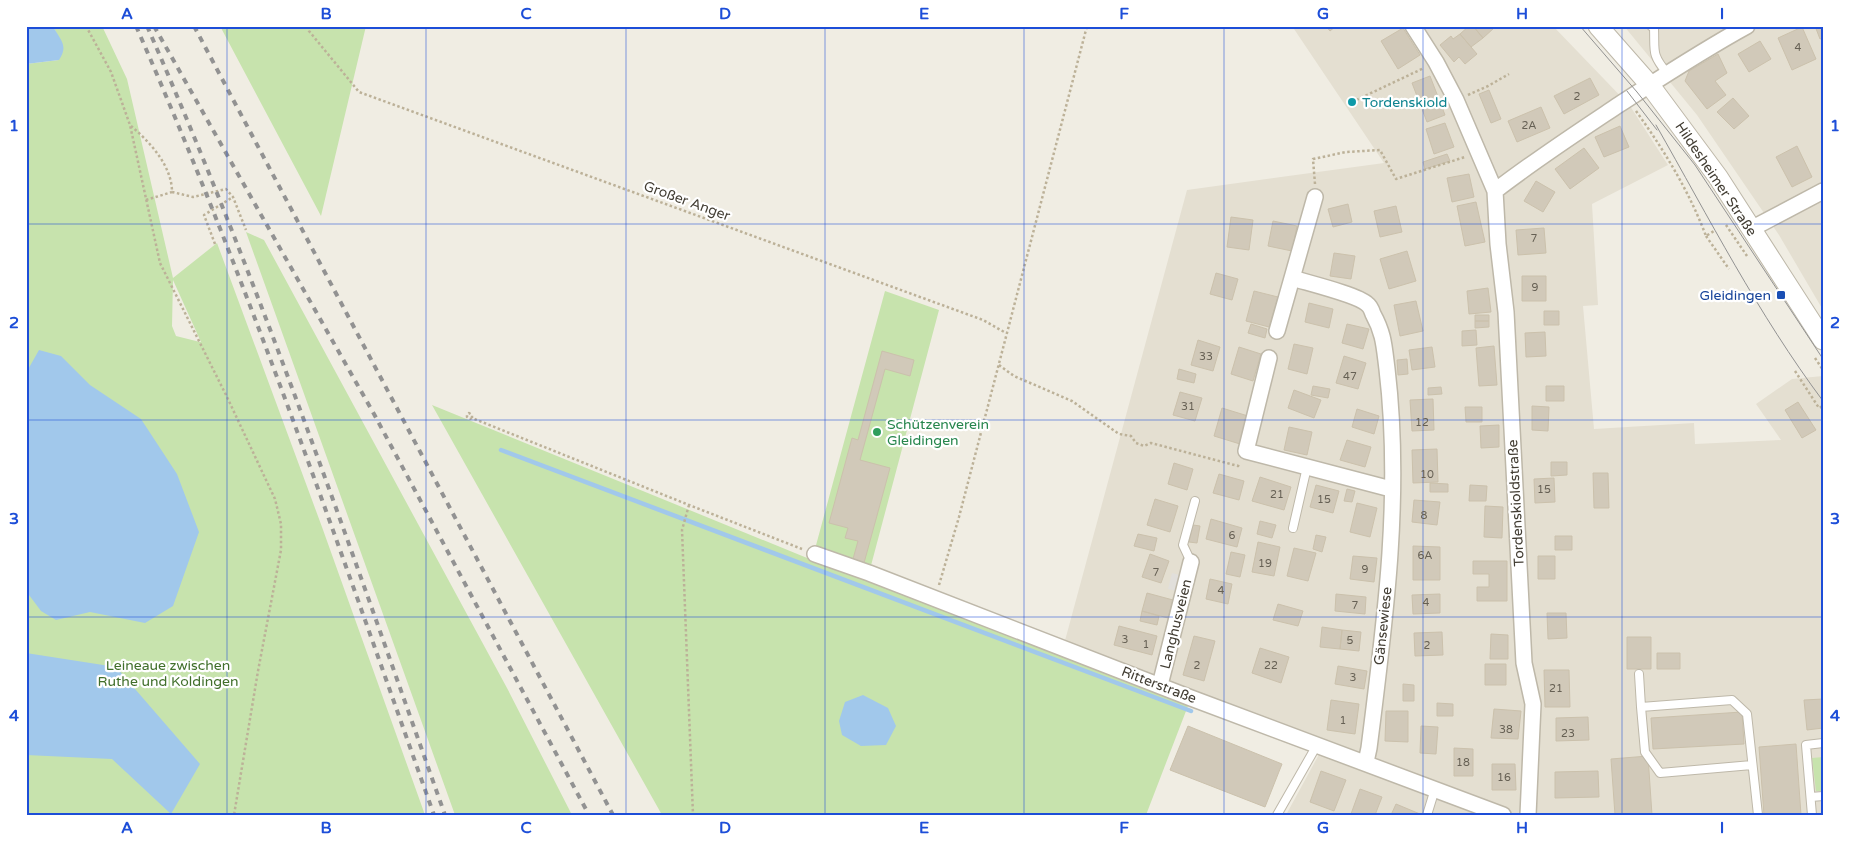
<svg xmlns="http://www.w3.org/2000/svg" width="1849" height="841" font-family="'Varela Round',sans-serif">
  <rect width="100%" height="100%" fill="#f0ede3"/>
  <path fill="#e4dfd1" d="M1292 26H1553L1630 106 1668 165 1592 204 1598 305 1583 306 1594 429 1694 423 1695 444 1781 440 1756 404 1792 379 1823 376V815H1286L1323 747 1063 648 1187 190 1384 163Z
    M1624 26H1823V310L1779 235 1697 115Z"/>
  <path fill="#c7e3ad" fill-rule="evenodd" d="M53 26H102L127 79 173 278 217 243 322 527 425 815H26V64L59 60 56 32ZM173 280 201 342H200L176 336 172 326Z
    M220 26H366L321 216Z
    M246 232 264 240 507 688 572 815H455Z
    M885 291 939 310 869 573 1191 698 1146 815H662L432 405 812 560Z
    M1823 757V791H1816L1812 758Z"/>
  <path fill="#e1dfdb" d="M1172 573 1183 576 1180 592 1168 589Z"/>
  <path fill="#a1c8eb" d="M26 26H53C60 40 69 45 59 60L26 64Z
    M39 350 61 356 90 385 141 419 177 474 199 532 173 606 145 623 90 612 56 620 41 611 26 591V373Z
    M26 653 116 667 200 764 171 814 112 759 26 755Z
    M863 695 888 708 896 726 886 745 861 746 842 735 839 721 845 702Z"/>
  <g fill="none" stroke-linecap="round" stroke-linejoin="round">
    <path stroke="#a1c8eb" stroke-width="4.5" d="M501 450 1191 711"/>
  </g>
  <path fill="#d1c9b9" stroke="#cbc1ac" d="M1326 26H1336L1330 31Z
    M1469 26H1473L1483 38 1471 47 1460 34Z
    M1473 26H1492L1494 28 1483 38Z
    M1815 26H1823V38L1820 39Z
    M1802 27 1816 59 1792 70 1778 38Z
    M1403 28 1420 55 1398 69 1381 41Z
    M1460 34 1477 54 1465 64 1459 57 1454 62 1440 45 1451 36 1453 39Z
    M1760 41 1771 59 1749 72 1738 54Z
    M1718 54 1727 73 1715 81 1726 95 1707 109 1685 81 1689 71Z
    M1430 76 1445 115 1427 122 1412 83Z
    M1590 78 1599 95 1564 114 1554 96Z
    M1489 90 1501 119 1491 123 1479 94Z
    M1733 98 1749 116 1734 129 1717 112Z
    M1541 107 1550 128 1517 142 1508 121Z
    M1445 123 1454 147 1434 154 1426 129Z
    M1620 126 1629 147 1604 157 1595 137Z
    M1797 146 1812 177 1792 187 1776 157Z
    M1584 148 1599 168 1570 189 1555 169Z
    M1447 154 1450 161 1425 169 1423 162Z
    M1469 174 1474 197 1452 202 1447 178Z
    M1536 181 1555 192 1543 212 1524 201Z
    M1476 202 1485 242 1465 246 1457 206Z
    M1348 204 1352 222 1333 227 1328 209Z
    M1396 206 1402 232 1380 237 1374 211Z
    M1231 217 1253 220 1249 250 1227 247Z
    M1273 221 1297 226 1292 251 1268 246Z
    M1544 228 1546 253 1518 255 1516 230Z
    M1407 251 1416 281 1389 289 1380 259Z
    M1334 253 1355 256 1351 279 1330 276Z
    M1216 273 1238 279 1232 300 1210 294Z
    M1522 276H1546V301H1522Z
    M1488 288 1491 312 1469 314 1467 291Z
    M1254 291 1278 297 1269 327 1246 321Z
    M1416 301 1423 331 1400 336 1394 305Z
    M1309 303 1333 309 1329 328 1305 322Z
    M1544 311H1559V325H1544Z
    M1475 315H1489V321H1475Z
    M1475 321H1489V327L1475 328Z
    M1251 324 1267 329 1265 338 1248 333Z
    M1347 324 1369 329 1363 349 1342 343Z
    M1476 330 1477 345 1462 346V331Z
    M1545 332 1546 356 1526 357 1525 333Z
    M1198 340 1220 347 1213 371 1191 365Z
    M1294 344 1313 348 1307 374 1288 369Z
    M1494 346 1497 385 1479 386 1476 348Z
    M1239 347 1261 354 1253 381 1231 374Z
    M1432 347 1435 367 1412 370 1409 350Z
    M882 351 914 360 910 376 885 369 860 460 890 468 864 563 853 559 858 541 845 538 848 528 829 523 852 438 858 440Z
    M1344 356 1366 363 1358 389 1336 383Z
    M1407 359 1408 374 1398 375 1397 360Z
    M1179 369 1196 374 1194 383 1177 379Z
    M1313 386 1330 389 1328 398 1311 395Z
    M1546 386H1564V401H1546Z
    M1441 387 1442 394 1428 395V388Z
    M1294 390 1321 400 1314 418 1288 408Z
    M1180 392 1202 398 1195 421 1173 415Z
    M1433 399 1434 430 1412 431 1410 400Z
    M1798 402 1816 430 1802 438 1785 410Z
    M1532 406 1549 407 1548 431 1532 430Z
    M1465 407H1482V422H1466Z
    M1222 408 1248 416 1240 444 1214 436Z
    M1357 409 1379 416 1374 434 1352 427Z
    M1499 425V447L1481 448 1480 426Z
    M1289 427 1312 432 1307 455 1284 450Z
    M1347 440 1371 447 1365 467 1340 460Z
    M1437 449 1438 482 1413 483 1412 450Z
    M1551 462H1567V475L1551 476Z
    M1174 463 1193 469 1187 490 1168 484Z
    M1593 473H1608L1609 508H1594Z
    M1219 474 1244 481 1239 500 1213 493Z
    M1260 477 1291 487 1284 510 1252 501Z
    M1554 478 1555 502 1535 503 1534 479Z
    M1430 483 1448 484V492H1430Z
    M1316 485 1339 491 1333 513 1310 507Z
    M1470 485 1487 486 1486 501H1469Z
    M1347 489 1355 491 1352 502 1344 501Z
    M1155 499 1178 506 1170 532 1147 525Z
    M1414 500 1440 502 1437 525 1412 522Z
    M1357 503 1377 508 1370 537 1350 532Z
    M1485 506 1503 507 1502 538 1484 537Z
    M1211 519 1242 528 1237 547 1206 539Z
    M1260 521 1276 525 1272 538 1257 534Z
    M1193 525 1200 526 1197 543 1189 542Z
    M1138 534 1157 538 1154 551 1134 546Z
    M1316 535 1326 537 1322 552 1313 549Z
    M1555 536H1572V550H1555Z
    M1258 542 1280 547 1274 576 1252 572Z
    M1413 546 1440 547V580H1413Z
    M1294 548 1316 553 1308 581 1287 576Z
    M1231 552 1245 555 1240 577 1226 574Z
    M1150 554 1169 561 1161 583 1142 577Z
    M1353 556 1377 558 1374 582 1350 579Z
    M1538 556H1555V579H1538Z
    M1473 561H1507V601H1477V587H1489V574H1473Z
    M1210 579 1232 584 1228 604 1206 599Z
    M1147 593 1173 600 1168 618 1142 611Z
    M1336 594 1366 597 1365 614 1335 611Z
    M1440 594V613L1413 614 1412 595Z
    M1278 604 1303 611 1298 626 1273 620Z
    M1142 611 1159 616 1157 625 1140 621Z
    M1547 613H1566L1567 638 1548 639Z
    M1119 626 1157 636 1152 655 1114 645Z
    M1322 627 1342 630 1340 649 1320 647Z
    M1342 630 1361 632 1359 651 1340 649Z
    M1442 632 1443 655 1415 656 1414 633Z
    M1491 634 1508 635V659H1490Z
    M1194 636 1215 641 1204 681 1183 675Z
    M1627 637H1651V669H1627Z
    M1260 648 1289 657 1281 683 1252 673Z
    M1657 653H1680V669H1657Z
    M1485 664H1506V685H1485Z
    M1338 666 1367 671 1364 689 1335 684Z
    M1544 670H1569L1570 707H1545Z
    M1403 684 1414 685V701H1403Z
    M1823 699V728L1807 730 1804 700Z
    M1331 700 1359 704 1355 734 1327 730Z
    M1437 703 1453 704V716H1437Z
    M1494 709 1521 711 1518 739 1491 738Z
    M1386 711H1408V742L1385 741Z
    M1742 712 1744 744 1653 749 1651 718Z
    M1588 717 1589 740 1556 741V718Z
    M1188 726 1282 764 1265 807 1170 770Z
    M1421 726 1438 727 1436 754 1420 753Z
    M1796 744 1801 815H1764L1759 747Z
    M1454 748 1473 749V776H1454Z
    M1648 756 1652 815H1615L1611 759Z
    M1492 764H1515L1516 790H1492Z
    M1321 771 1346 780 1334 811 1310 802Z
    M1598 771 1599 797 1555 798V772Z
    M1360 789 1382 797 1375 815 1351 814Z
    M1396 804 1420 814V815H1391Z"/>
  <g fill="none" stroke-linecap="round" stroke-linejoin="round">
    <defs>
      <path id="service" d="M1651 26 1654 28C1655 51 1651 54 1667 73
        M1293 528 1307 467
        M1191 562 1183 545 1195 501
        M1639 674 1641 707
        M1752 765 1660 773 1645 752 1641 707 1732 700 1747 714 1758 815
        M1811 797 1823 796
        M1277 815 1317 745
        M1427 815 1435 789
        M1812 815 1806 745 1823 743"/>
      <path id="minor" d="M1413 26 1436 62 1456 100 1495 191 1498 244 1506 312 1524 663 1533 704 1528 815
        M1495 191C1535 160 1578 132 1620 104 1662 77 1703 50 1747 26
        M1751 229 1823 191
        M1292 278C1308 283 1358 295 1367 304 1370 306 1372 311 1373 314 1384 334 1384 346 1387 369 1402 495 1385 622 1369 748L1366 762
        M1277 331 1315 197
        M1269 358 1246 451 1391 489
        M815 554 869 573 1191 698 1503 815
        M1160 685 1191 562"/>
      <path id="tertiary" d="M1598 26 1649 84 1718 177 1823 340"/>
    </defs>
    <use href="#service" stroke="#beb8a9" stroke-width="10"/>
    <use href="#minor" stroke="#beb8a9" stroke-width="18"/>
    <use href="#tertiary" stroke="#beb8a9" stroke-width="21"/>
    <path stroke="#bcb198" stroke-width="2.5" stroke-dasharray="2.5 2.5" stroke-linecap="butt" d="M86 26 111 72 130 125 160 263 227 397 275 499 281 524V550L258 671 234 815
      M307 26 309 31 359 92 983 320 1006 333
      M1468 95 1488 86 1509 74
      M1352 102 1424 68
      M1636 111C1664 150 1689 191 1706 236L1714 231
      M131 126C150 142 172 166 172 192L193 197 226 189 233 197 246 230
      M1315 184 1313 159 1346 152 1380 150 1396 179 1465 157
      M146 200 172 192
      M1726 225 1747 256
      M1706 236 1729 269
      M215 244 204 215 233 197
      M1815 358 1823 370
      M999 365 1014 376 1072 401 1119 434 1131 436 1136 443 1144 446 1151 443 1238 466 1240 463
      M1795 371 1819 408 1823 406
      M472 418 470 419 467 417V415L469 413 472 415V418L689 505 802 549
      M689 505 682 530 693 815
      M939 585 959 517 1087 26"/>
    <use href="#service" stroke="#fff" stroke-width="8"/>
    <use href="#minor" stroke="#fff" stroke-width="15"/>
    <use href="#tertiary" stroke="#fff" stroke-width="19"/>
    <path stroke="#929292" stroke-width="1" d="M1580 26 1637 92 1695 165 1823 359
      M1627 91 1657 130
      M1656 125C1709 218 1758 314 1823 401"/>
    <path stroke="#929292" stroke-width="4" stroke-dasharray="6 6" stroke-linecap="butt" d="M136 26C249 284 340 550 434 815
      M147 26C260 284 351 550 445 815
      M154 26 374 414 589 815
      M194 26 613 815"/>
  </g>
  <path fill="none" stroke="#1d4ed8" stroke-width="1" stroke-opacity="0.55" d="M227 26V815M426 26V815M626 26V815M825 26V815M1024 26V815M1224 26V815M1423 26V815M1622 26V815M26 224H1823M26 420H1823M26 617H1823"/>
  <circle fill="#0f9aa8" stroke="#fff" stroke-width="2" cx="1352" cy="102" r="5"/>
  <rect fill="#1a4fb4" stroke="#fff" stroke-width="2" x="1776" y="290" width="10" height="10" rx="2.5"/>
  <circle fill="#2e9e5b" stroke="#fff" stroke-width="2" cx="877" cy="432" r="5"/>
  <g text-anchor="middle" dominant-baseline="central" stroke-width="4.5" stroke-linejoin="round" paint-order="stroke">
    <g font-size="11" fill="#666054">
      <text x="1798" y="47">4</text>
      <text x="1577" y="96">2</text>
      <text x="1529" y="125">2A</text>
      <text x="1534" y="238">7</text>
      <text x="1535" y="287">9</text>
      <text x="1206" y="356">33</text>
      <text x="1350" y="376">47</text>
      <text x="1188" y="406">31</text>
      <text x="1422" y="422">12</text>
      <text x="1427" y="474">10</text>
      <text x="1544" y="489">15</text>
      <text x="1277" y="494">21</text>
      <text x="1324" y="499">15</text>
      <text x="1424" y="515">8</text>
      <text x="1232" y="535">6</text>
      <text x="1425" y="555">6A</text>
      <text x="1265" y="563">19</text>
      <text x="1365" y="569">9</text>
      <text x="1156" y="572">7</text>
      <text x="1221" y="590">4</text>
      <text x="1426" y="602">4</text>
      <text x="1355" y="605">7</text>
      <text x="1125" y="639">3</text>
      <text x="1350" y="640">5</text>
      <text x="1146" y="644">1</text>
      <text x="1427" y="645">2</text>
      <text x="1197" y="665">2</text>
      <text x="1271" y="665">22</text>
      <text x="1353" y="677">3</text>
      <text x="1556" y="688">21</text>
      <text x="1343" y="720">1</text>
      <text x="1506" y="729">38</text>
      <text x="1568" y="733">23</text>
      <text x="1463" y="762">18</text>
      <text x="1504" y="777">16</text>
    </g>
    <g font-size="14" fill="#0d838f" stroke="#fff" text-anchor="start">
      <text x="1362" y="102">Tordenskiold</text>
    </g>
    <g font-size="14" fill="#423d33" stroke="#fff">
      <text transform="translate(1716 179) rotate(56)">Hildesheimer Straße</text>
      <text transform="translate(687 201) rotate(20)">Großer Anger</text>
      <text transform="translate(1516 503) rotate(-93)">Tordenskioldstraße</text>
      <text transform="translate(1176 624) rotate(-76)">Langhusveien</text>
      <text transform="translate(1383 626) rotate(-84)">Gänsewiese</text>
      <text transform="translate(1159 685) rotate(21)">Ritterstraße</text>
    </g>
    <g font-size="14" fill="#164399" stroke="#fff" text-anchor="end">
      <text x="1771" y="295">Gleidingen</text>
    </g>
    <g font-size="14" fill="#27864d" stroke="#fff" text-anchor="start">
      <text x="887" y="424">Schützenverein<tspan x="887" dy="16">Gleidingen</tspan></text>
    </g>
    <g font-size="14" fill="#416f2b" stroke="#fff">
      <text x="168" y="665">Leineaue zwischen<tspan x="168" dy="16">Ruthe und Koldingen</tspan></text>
    </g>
  </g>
  <rect width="1849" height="841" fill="none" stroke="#ffffff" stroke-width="55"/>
  <rect x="28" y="28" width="1794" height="786" fill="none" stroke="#1d4ed8" stroke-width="2"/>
  <g font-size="16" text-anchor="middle" font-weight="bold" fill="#1d4ed8">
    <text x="127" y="19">A</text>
    <text x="326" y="19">B</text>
    <text x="526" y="19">C</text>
    <text x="725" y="19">D</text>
    <text x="924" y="19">E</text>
    <text x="1124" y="19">F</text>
    <text x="1323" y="19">G</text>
    <text x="1522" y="19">H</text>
    <text x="1722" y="19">I</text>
    <text x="14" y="131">1</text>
    <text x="1835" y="131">1</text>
    <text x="14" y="328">2</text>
    <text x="1835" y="328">2</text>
    <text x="14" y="524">3</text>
    <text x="1835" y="524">3</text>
    <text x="14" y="721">4</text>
    <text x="1835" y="721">4</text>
    <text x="127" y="833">A</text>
    <text x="326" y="833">B</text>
    <text x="526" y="833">C</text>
    <text x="725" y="833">D</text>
    <text x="924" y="833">E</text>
    <text x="1124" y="833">F</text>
    <text x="1323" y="833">G</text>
    <text x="1522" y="833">H</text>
    <text x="1722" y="833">I</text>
  </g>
</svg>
